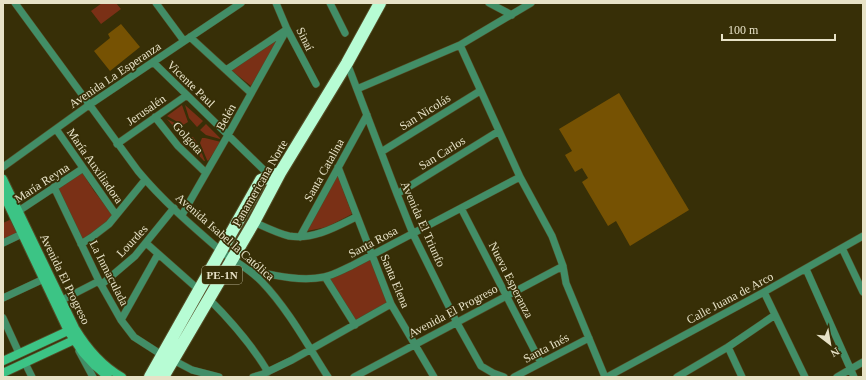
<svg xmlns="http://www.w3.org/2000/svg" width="866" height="380" font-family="Georgia,serif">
  <rect width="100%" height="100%" fill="#372f07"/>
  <path fill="#7a3016" d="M102 3H116L121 9 101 24 91 11Z
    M279 39 251 86 231 70Z
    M182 105 188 122 183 125 167 116Z
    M185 105 203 121 197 127 189 118Z
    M167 119 179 125 190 135 185 140Z
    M206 124 220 138V139L206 135 200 130Z
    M191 137H193L199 146 205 161H204L186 142Z
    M202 138H205L221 142 208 161 207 160 200 143Z
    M82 172 94 191 113 215 99 229 82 240 57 188Z
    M337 174 352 214 327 227 307 231Z
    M14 218 22 232 3 240V223Z
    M371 259 389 303 356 322 328 279Z"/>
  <path fill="#765203" d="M121 24 140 47 110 71 94 51 110 38 108 34Z
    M619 93 689 210 630 246 616 221 608 226 582 182 588 178 582 168 575 172 565 155 572 151 559 129Z"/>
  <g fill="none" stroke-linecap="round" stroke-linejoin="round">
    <defs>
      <path id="street" d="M15 3 138 171C162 200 192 226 221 251 235 262 250 269 262 282 288 309 308 346 328 377
        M156 3 184 41
        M276 3 287 29 316 84
        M330 3 345 33
        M489 3 512 15
        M190 37 251 93
        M460 45 520 177 552 236 563 266 566 283 605 377
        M153 62 266 172
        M347 63 397 194 413 234 457 323 481 366 493 373 504 377
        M226 70 286 30
        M357 89 460 45 531 3
        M155 117 178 146 206 173
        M56 129 116 215
        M117 144 187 95
        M381 152 480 91
        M3 167 89 105 241 3
        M338 167 391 304 434 377
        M54 187 99 281 121 320 134 337 162 355
        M397 194 499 131
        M461 208 541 363
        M14 214 82 169
        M182 215 228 135 287 29
        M254 222C265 227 277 233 289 236 313 240 336 227 356 217
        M300 237 367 115
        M3 243 26 232
        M146 243 199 290
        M81 244 92 237 109 224 145 180
        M842 248 863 292
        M806 269 854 377
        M249 270C273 275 300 282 324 277 334 275 342 270 351 266L520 177
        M325 277 355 325
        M101 285 135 256 174 208
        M764 292 805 377
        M3 298 48 277
        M209 299C231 321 252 345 268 372
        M62 300 99 281
        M3 318 19 353
        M121 320 158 254
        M728 347 742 377
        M79 351 93 377
        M173 360 192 370 219 377
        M25 363 32 377
        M253 377 263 374 292 360 391 304
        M354 377 563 266
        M514 377 589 338
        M607 377 764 292 863 236
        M677 377 728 347 775 315
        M837 377 863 362"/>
      <path id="secondary" d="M3 179 75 328C87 348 101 365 122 377
        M3 194 68 331 83 353 95 366 108 377
        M3 361 72 329
        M3 373 76 339"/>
      <path id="highway" d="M150 377 261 180 280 173
        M163 377 254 222 280 173 347 63 380 3"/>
    </defs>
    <use href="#street" stroke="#534c26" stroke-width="8"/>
    <use href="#secondary" stroke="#534c26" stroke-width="10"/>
    <use href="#highway" stroke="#534c26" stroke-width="14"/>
    <use href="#street" stroke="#428e67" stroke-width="7"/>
    <use href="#secondary" stroke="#3cc485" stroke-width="8"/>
    <use href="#highway" stroke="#b7fcd4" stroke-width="12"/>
  </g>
  <g text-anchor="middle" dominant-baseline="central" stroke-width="3.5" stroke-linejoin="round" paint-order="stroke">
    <rect fill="#372f07" stroke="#b2ac8d" stroke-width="1" x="202" y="266" width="40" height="18" rx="3"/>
    <g font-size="11" font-weight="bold" fill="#e7e2c7">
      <text x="222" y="275">PE-1N</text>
    </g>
    <g font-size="12" fill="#e7e2c7" stroke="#372f07">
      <text transform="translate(305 39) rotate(64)">Sinaí</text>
      <text transform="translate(115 75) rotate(-34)">Avenida La Esperanza</text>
      <text transform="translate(191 84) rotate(44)">Vicente Paul</text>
      <text transform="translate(146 110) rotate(-35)">Jerusalén</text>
      <text transform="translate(425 112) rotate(-32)">San Nicolás</text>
      <text transform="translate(226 117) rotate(-61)">Belén</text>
      <text transform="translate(188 138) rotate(48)">Golgota</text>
      <text transform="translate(442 153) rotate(-32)">San Carlos</text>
      <text transform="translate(95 166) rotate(55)">María Auxiliadora</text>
      <text transform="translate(324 170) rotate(-61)">Santa Catalina</text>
      <text transform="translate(42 183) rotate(-33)">María Reyna</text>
      <text transform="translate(260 183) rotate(-60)">Panamericana Norte</text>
      <text transform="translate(423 224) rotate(66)">Avenida El Triunfo</text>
      <text transform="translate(225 237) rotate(41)">Avenida Isabel la Católica</text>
      <text transform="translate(132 241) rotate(-47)">Lourdes</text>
      <text transform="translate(373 242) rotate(-28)">Santa Rosa</text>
      <text transform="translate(109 273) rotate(63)">La Inmaculada</text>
      <text transform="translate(65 279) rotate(64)">Avenida El Progreso</text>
      <text transform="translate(511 280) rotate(63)">Nueva Esperanza</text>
      <text transform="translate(395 281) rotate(67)">Santa Elena</text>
      <text transform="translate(730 298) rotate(-28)">Calle Juana de Arco</text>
      <text transform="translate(453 311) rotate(-28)">Avenida El Progreso</text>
      <text transform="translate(546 348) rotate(-28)">Santa Inés</text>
    </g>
  </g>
  <rect width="866" height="380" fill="none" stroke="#e7e2c7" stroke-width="8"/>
  <g transform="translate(830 344) rotate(149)" stroke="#372f07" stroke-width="3" paint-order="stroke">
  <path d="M0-3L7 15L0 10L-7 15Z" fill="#e7e2c7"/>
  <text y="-6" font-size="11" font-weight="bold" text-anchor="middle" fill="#e7e2c7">N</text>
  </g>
  <path d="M722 34v6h113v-6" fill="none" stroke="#e7e2c7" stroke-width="2"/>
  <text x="728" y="34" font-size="12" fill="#e7e2c7" stroke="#372f07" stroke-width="3" paint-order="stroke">100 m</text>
</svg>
